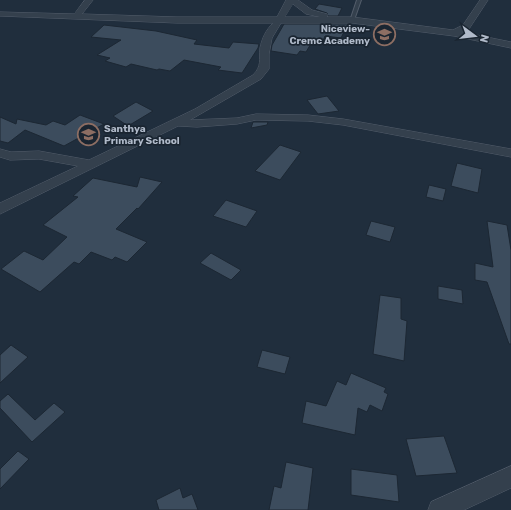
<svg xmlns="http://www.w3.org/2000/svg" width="511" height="510" font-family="Rubik,sans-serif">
  <rect width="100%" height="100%" fill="#202e3d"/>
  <path fill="#3c4c5d" stroke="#1c2733" d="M319 4 342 8 338 16H328L327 13 315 9Z
    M284 24H348L341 38 325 36 322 43 312 42 306 52 300 51 297 55 271 51 272 45Z
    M104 25 156 31 197 40 194 44 229 48 233 42 259 44 258 48 242 73 218 70 221 67 184 60 170 71 159 69 157 70 131 64 126 67 105 61 110 58 97 55 121 40 91 37Z
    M327 96 339 111 318 114 307 100Z
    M136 102 153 111 128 126 113 116Z
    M80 115 104 124 64 146 25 130 8 143 0 141V117L16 124 17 119 46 125 53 121 65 125Z
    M253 122H268L267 125 251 128Z
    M280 145 301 152 280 180 255 171Z
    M457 163 482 169 478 193 451 186Z
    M140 177 162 182 138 209 137 208 116 229 147 242 127 262 115 257 112 260 91 252 79 264 74 262 40 292 1 269 24 251 43 260 67 237 43 225 78 197 73 196 93 178 137 187Z
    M429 185 446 189 443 201 426 197Z
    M226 200 257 211 246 227 213 216Z
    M371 221 395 227 390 242 366 235Z
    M487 221 507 225 511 250V344H509L487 282 475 280V263L493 267Z
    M211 253 241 270 231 280 200 263Z
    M438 286 462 290 463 304 438 299Z
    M380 295 401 298V319L407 321 404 361 373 354Z
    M11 345 28 357 0 383V355Z
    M262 350 290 357 285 374 257 367Z
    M351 373 386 388 384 392 388 394 382 411 370 405 367 412 358 408 355 435 302 423 306 401 326 406 337 381 346 385Z
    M8 394 35 420 54 403 65 412 32 442 0 408V401Z
    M444 436 457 473 416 476 406 439Z
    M18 451 29 459 0 489V469Z
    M286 462 313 468 308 510H269L274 486 281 488Z
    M351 469 397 475 399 502 351 495Z
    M180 488 183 498 192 494 198 510H159L156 500Z"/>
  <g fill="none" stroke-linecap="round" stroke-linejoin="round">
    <defs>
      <path id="service" d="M357 0H361L354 20 350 21Z"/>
      <path id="minor" d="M85 0H93L82 14 177 17H277L286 0H298L312 10 327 14V17H352L453 30 463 25 480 0H488L469 29 462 32 511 42V48L454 36 352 23H281L272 38 269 54V69L261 79 190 120 237 118 256 114 308 115 343 119 511 149V157L343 125 308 121 256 120 237 124 197 127 178 126 0 214V203L78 166 39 159 10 160 0 157V149L11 152 39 151 89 160 195 109 253 75C262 66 259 60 260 48 262 38 266 30 273 23H177L0 16V12L74 14ZM293 4 306 14 320 17H285Z
        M511 466V488L464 510H428L431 502Z"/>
    </defs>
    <use href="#service" stroke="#535d6b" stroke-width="2"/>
    <use href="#minor" stroke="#535d6b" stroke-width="1"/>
    <use href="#service" fill="#34404d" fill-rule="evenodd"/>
    <use href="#minor" fill="#34404d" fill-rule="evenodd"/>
  </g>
  <defs>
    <symbol id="school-ring" viewBox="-11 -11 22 22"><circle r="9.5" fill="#1a2531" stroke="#8d6e63" stroke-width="1.5"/><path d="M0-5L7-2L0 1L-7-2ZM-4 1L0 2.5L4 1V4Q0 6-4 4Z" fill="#8d6e63"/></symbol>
  </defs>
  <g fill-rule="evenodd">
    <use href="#school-ring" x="372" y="22" width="25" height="25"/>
    <use href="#school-ring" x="76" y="122" width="25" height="25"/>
  </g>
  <g text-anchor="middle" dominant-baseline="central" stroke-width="3.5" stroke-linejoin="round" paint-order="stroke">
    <g font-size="10" font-weight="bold" fill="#b0bac9" stroke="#1a2531" text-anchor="end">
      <text x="370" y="29">Niceview-<tspan x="370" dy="12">Cremc Academy</tspan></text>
      <text x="104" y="129" text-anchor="start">Santhya<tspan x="104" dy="12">Primary School</tspan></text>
    </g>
  </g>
  <g transform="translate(475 36) rotate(105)" stroke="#1a2531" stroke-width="3" paint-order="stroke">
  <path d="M0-3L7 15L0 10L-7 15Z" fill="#b0bac9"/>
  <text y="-6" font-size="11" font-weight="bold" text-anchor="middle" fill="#b0bac9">N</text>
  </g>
</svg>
